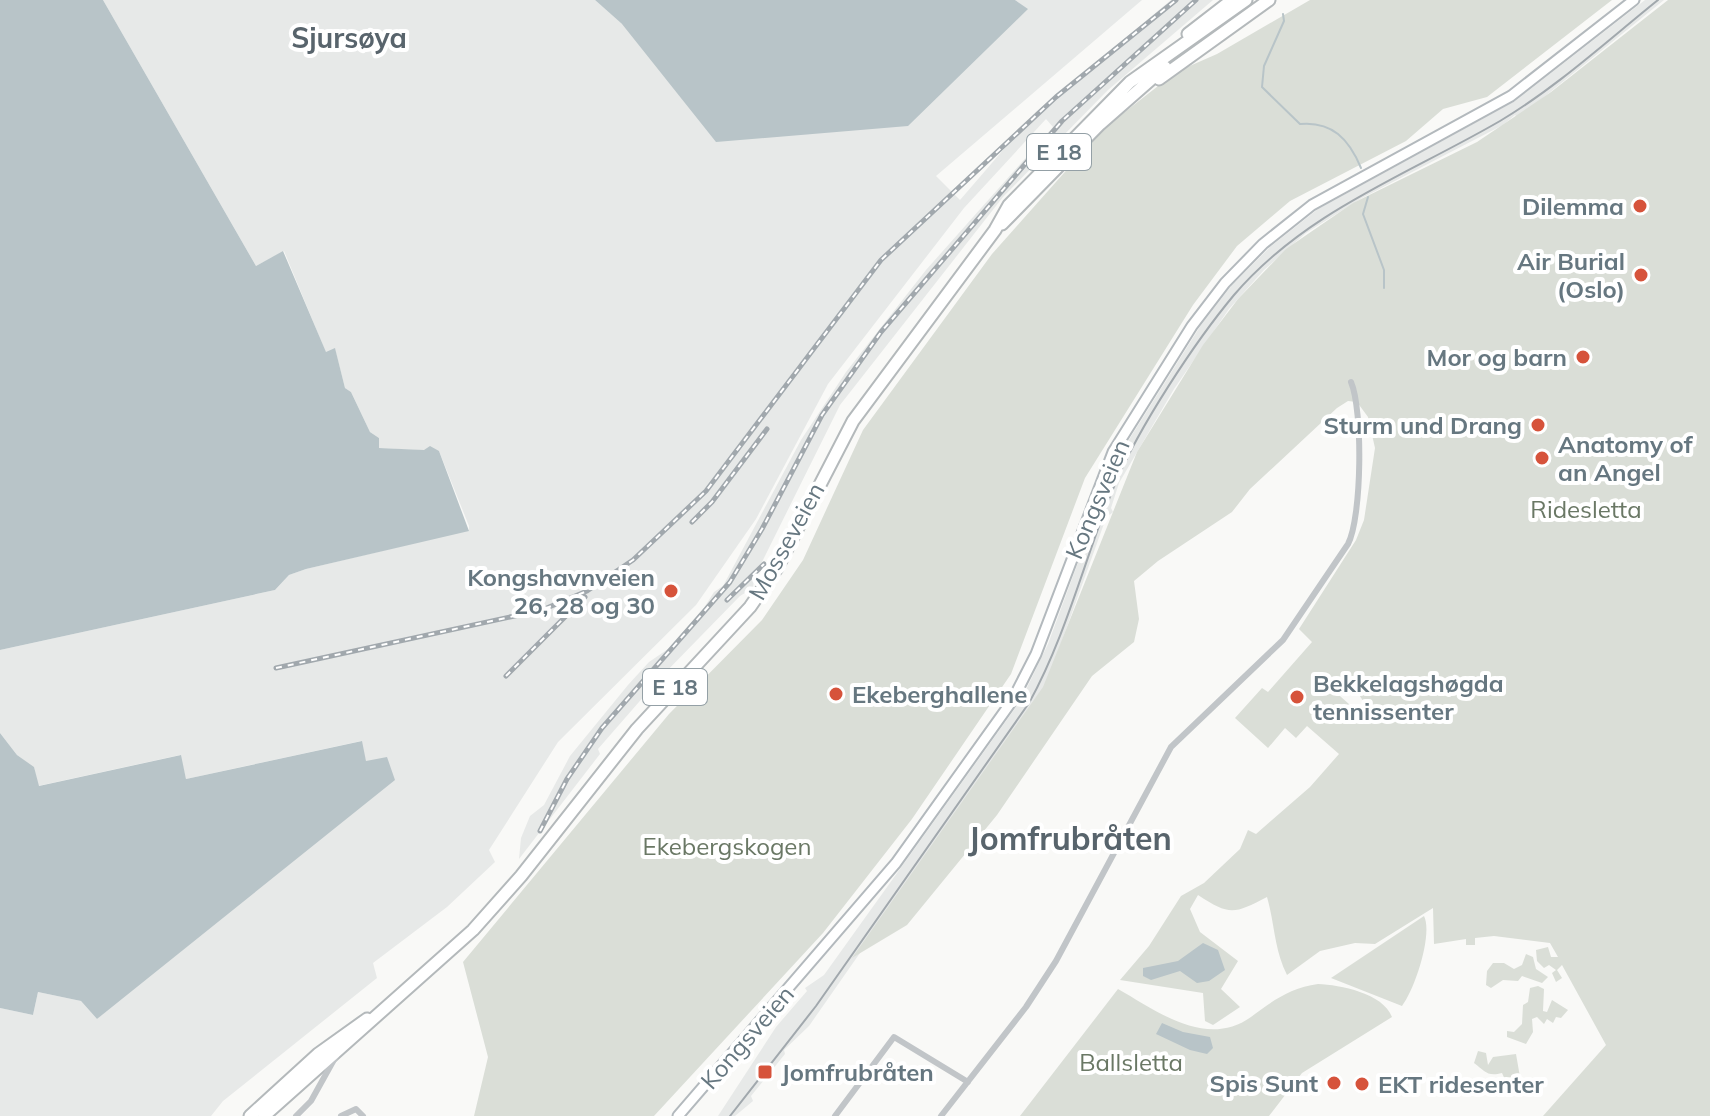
<svg xmlns="http://www.w3.org/2000/svg" width="1710" height="1116" font-family="Mulish,sans-serif">
  <rect width="100%" height="100%" fill="#f9f9f7"/>
  <path fill="#e7e9e8" d="M103 0H595L622 24 1027 9 1015 0H1142L936 176 960 200 1036 112 1171 0H1213L1108 90 1003 197 840 405 754 578 753 588 740 596 659 679 598 749 600 754 519 859 521 838 530 816 544 805 570 756 628 685 649 662 671 647 695 622 714 592 723 586 801 440 846 372 926 270 1053 127 1046 119 964 208 828 384 756 519 696 605 558 742 489 850 495 862 447 907 373 963 377 978 223 1101 211 1116H0V1008L33 1015 38 992 81 1001 97 1019 387 758 366 762 361 741 186 779 180 755 38 786 34 768 17 755 0 733V650L275 590 289 575 306 569 469 530V526L439 451 379 448V438L370 432 351 392 345 388 335 349 326 353 284 251 256 266Z
    M1645 0H1664L1518 118 1515 115 1503 125 1362 198 1306 233 1264 270 1229 309 1174 389 1119 483 1111 508 1113 512 1106 518 1096 546 1045 688 809 1026 784 1050 785 1054 751 1096 753 1101 735 1116H718L776 1027 807 991 805 988 824 975 1021 700 1048 644 1115 462 1201 325 1232 285 1270 247 1318 209 1515 101Z"/>
  <path fill="#daded7" fill-rule="evenodd" d="M1310 0H1612L1487 97 1443 109 1406 141 1290 201 1237 246 1193 305 1085 478 1011 674 912 819 823 933 654 1116H474L488 1057 463 962 669 714 762 620 803 560 863 430 992 254 1103 129 1176 72 1217 54Z
    M1668 0H1710V1116H1543L1606 1045 1562 965 1557 970 1562 978 1556 982 1552 973 1556 970 1549 965 1544 968 1537 961 1536 950 1548 947 1551 957H1558L1550 943 1494 936 1475 938V945H1466V939L1434 944 1433 908 1375 944 1355 943 1320 951 1287 975C1274 949 1275 925 1267 897 1234 914 1230 916 1198 895L1190 909 1200 932 1238 961 1221 989 1240 1007 1213 1025 1205 1021 1203 993 1120 980 1149 946 1181 896 1204 883 1240 849 1248 830 1256 834 1310 787 1339 754 1307 726 1296 738 1285 728 1268 748 1235 718 1262 688 1268 692 1312 642 1299 629 1356 540 1364 520 1375 448 1368 417 1357 402 1348 401 1337 408 1250 489 1232 512 1158 561 1134 581 1139 619 1134 642 1092 676 997 815 907 925 852 958 1043 687 1137 452 1203 345 1238 299 1286 249 1353 203 1477 142 1551 92ZM1345 672 1373 717 1368 721 1331 688Z
    M1424 916C1433 934 1415 989 1402 1006L1331 978Z
    M1526 954 1533 957 1536 969 1548 977 1542 983 1522 976 1518 981 1503 980 1491 988 1486 985 1487 971 1493 963H1504L1514 969 1522 965Z
    M1318 984C1340 985 1383 993 1392 1017L1302 1073 1269 1116H1020L1118 989C1157 1011 1206 1049 1251 1017 1272 1001 1290 988 1318 984Z
    M1538 986 1544 989 1543 1011 1547 1012 1552 1000 1568 1010 1561 1018 1556 1017 1553 1023 1547 1019 1544 1024 1537 1017 1532 1019 1533 1032 1526 1044 1507 1037V1031L1514 1032 1522 1024 1523 1005 1528 1002 1530 988Z
    M1478 1051 1486 1053 1488 1065 1493 1057 1516 1054 1520 1077 1507 1084 1502 1073C1487 1077 1485 1071 1474 1063Z"/>
  <path fill="#b8c4c8" d="M0 0H103L256 266 283 251 326 352 335 348 345 388 351 392 370 432 379 438V448L424 450 430 446 439 451 469 531 306 569 289 575 275 590 0 650Z
    M595 0H1015L1028 9 908 126 716 142 622 24Z
    M0 733 17 755 34 767 39 786 181 755 186 779 362 741 366 761 387 757 395 780 97 1019 81 1001 38 992 33 1015 0 1008Z
    M1203 943 1218 950 1225 970 1209 981 1197 983 1180 971 1151 980 1143 976V968L1178 961Z
    M1162 1023 1183 1032 1210 1037 1213 1048 1207 1054 1190 1050 1156 1034Z"/>
  <g fill="none" stroke-linecap="round" stroke-linejoin="round">
    <path stroke="#b8c4c8" stroke-width="2" d="M1283 14 1284 21 1264 66 1262 87 1300 124C1332 121 1349 139 1361 168
      M1368 197 1363 214 1384 270V288"/>
    <defs>
      <path id="secondary" d="M678 1116 896 863 1012 701 1036 654 1113 452 1192 326 1225 283 1263 244 1312 205 1511 96 1634 0"/>
      <path id="trunk" d="M1188 34 1232 0
        M1159 79 1269 0
        M1002 224 1100 124 1165 67
        M250 1116 318 1054 367 1019
        M264 1116 473 930 521 876 637 729 750 607 777 568 853 421 995 230 1009 205 1130 82 1246 0"/>
    </defs>
    <use href="#secondary" stroke="#b3b9bd" stroke-width="13"/>
    <use href="#trunk" stroke="#b4b9bb" stroke-width="15"/>
    <path stroke="#c1c5c8" stroke-width="6" d="M296 1116 311 1101 336 1056
      M341 1116 356 1109 363 1116
      M835 1116 894 1037 968 1082
      M941 1116 1026 1007 1056 961 1171 747 1283 640 1348 544C1362 517 1363 410 1351 382"/>
    <use href="#secondary" stroke="#fff" stroke-width="9"/>
    <use href="#trunk" stroke="#fff" stroke-width="11"/>
    <path stroke="#a1a8ad" stroke-width="2" d="M730 1116 816 1006 1029 703C1067 634 1085 557 1115 484 1139 427 1194 343 1234 295 1306 211 1407 175 1500 121 1557 87 1607 41 1658 0"/>
    <defs>
      <path id="rail" d="M692 522 712 502 767 429
        M727 600 764 564
        M276 668 542 610 587 591 633 560 706 491 881 260 1056 97 1176 0
        M506 676 585 597
        M540 831 567 779 602 728 730 582 762 529 822 415 881 332 1062 121 1196 0"/>
    </defs>
    <use href="#rail" stroke="#a1a8ad" stroke-width="5"/>
    <use href="#rail" stroke="#fff" stroke-width="2" stroke-dasharray="6" stroke-linecap="butt"/>
  </g>
  <g fill="#d6533b" stroke="#fff" stroke-width="3">
    <circle cx="1640" cy="206" r="8"/>
    <circle cx="1641" cy="275" r="8"/>
    <circle cx="1583" cy="357" r="8"/>
    <circle cx="1538" cy="425" r="8"/>
    <circle cx="1542" cy="458" r="8"/>
    <circle cx="671" cy="591" r="8"/>
    <circle cx="836" cy="694" r="8"/>
    <circle cx="1297" cy="697" r="8"/>
    <rect x="757" y="1064" width="16" height="16" rx="4"/>
    <circle cx="1334" cy="1083" r="8"/>
    <circle cx="1362" cy="1084" r="8"/>
  </g>
  <g text-anchor="middle" dominant-baseline="central" stroke-width="8" stroke-linejoin="round" paint-order="stroke">
    <g fill="#fff" stroke="#94a0a6" stroke-width="2">
      <rect x="1027" y="134" width="64" height="36" rx="6"/>
      <rect x="643" y="669" width="64" height="36" rx="6"/>
    </g>
    <g font-size="22" font-weight="bold" fill="#667780">
      <text x="1059" y="152">E 18</text>
      <text x="675" y="687">E 18</text>
    </g>
    <g font-size="24" font-weight="bold" fill="#667780" stroke="#fff" text-anchor="end">
      <text x="1624" y="206">Dilemma</text>
      <text x="1625" y="261">Air Burial<tspan x="1625" dy="28">(Oslo)</tspan></text>
      <text x="1567" y="357">Mor og barn</text>
      <text x="1522" y="425">Sturm und Drang</text>
      <text x="1558" y="444" text-anchor="start">Anatomy of<tspan x="1558" dy="28">an Angel</tspan></text>
      <text x="655" y="577">Kongshavnveien<tspan x="655" dy="28">26, 28 og 30</tspan></text>
      <text x="1313" y="683" text-anchor="start">Bekkelagshøgda<tspan x="1313" dy="28">tennissenter</tspan></text>
      <text x="852" y="694" text-anchor="start">Ekeberghallene</text>
      <text x="781" y="1072" text-anchor="start">Jomfrubråten</text>
      <text x="1318" y="1083">Spis Sunt</text>
      <text x="1378" y="1084" text-anchor="start">EKT ridesenter</text>
    </g>
    <g font-size="24" fill="#667780" stroke="#fff">
      <text transform="translate(1097 499) rotate(-67)">Kongsveien</text>
      <text transform="translate(786 541) rotate(-61)">Mosseveien</text>
      <text transform="translate(747 1037) rotate(-49)">Kongsveien</text>
    </g>
    <g font-size="24" fill="#6a7865" stroke="#fff">
      <text x="1586" y="509">Ridesletta</text>
      <text x="727" y="846">Ekebergskogen</text>
      <text x="1131" y="1062">Ballsletta</text>
    </g>
    <g font-size="28" font-weight="bold" fill="#58646c" stroke="#fff">
      <text x="349" y="37">Sjursøya</text>
    </g>
    <g font-size="32" font-weight="bold" fill="#58646c" stroke="#fff">
      <text x="1070" y="838">Jomfrubråten</text>
    </g>
  </g>
</svg>
